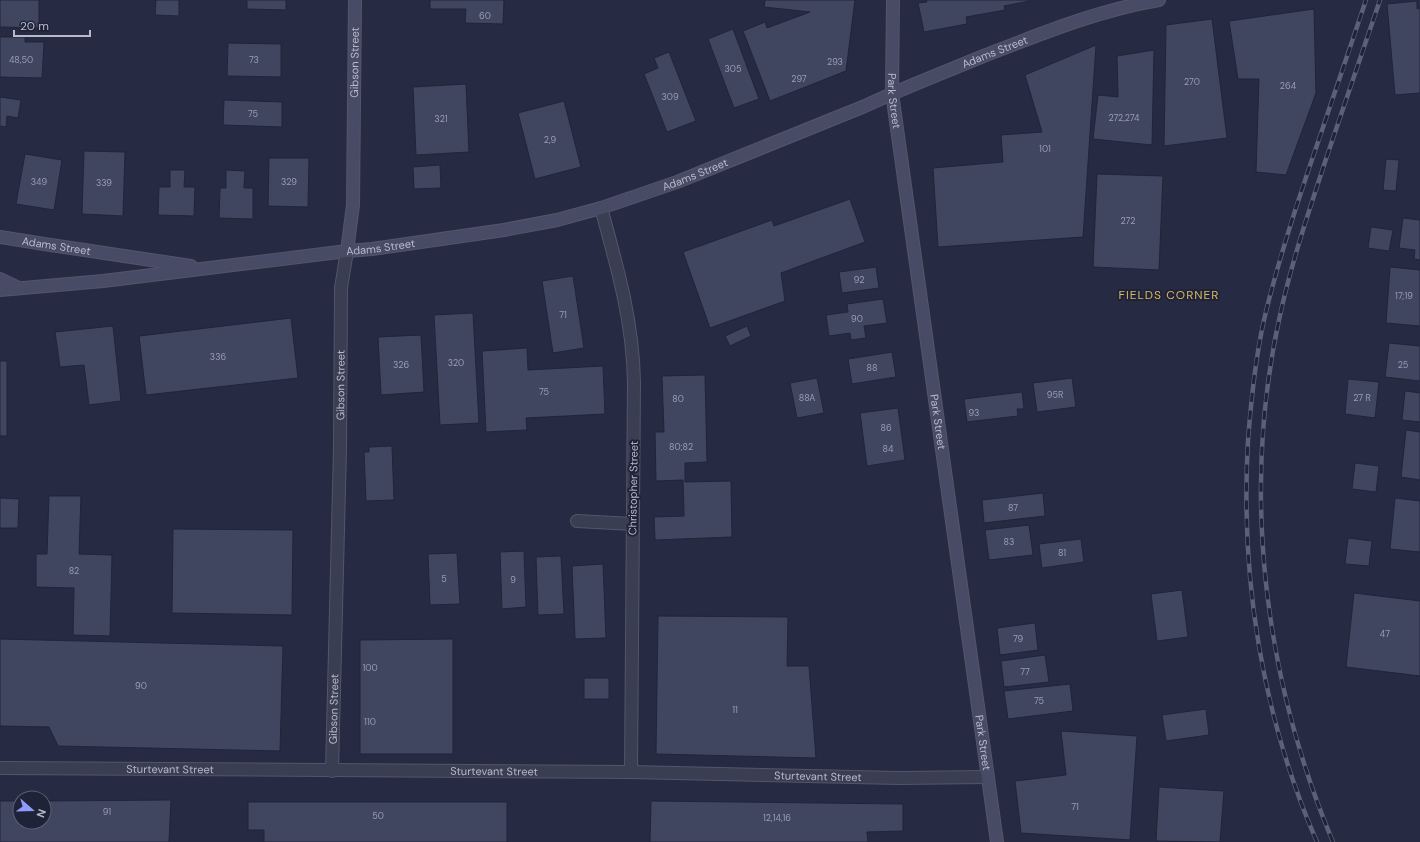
<svg xmlns="http://www.w3.org/2000/svg" width="1420" height="842" font-family="'DM Sans',sans-serif">
  <rect width="100%" height="100%" fill="#262a43"/>
  <path fill="#404560" stroke="#21253a" d="M0 0H39V28L0 27Z
    M156 0H179V16L155 15Z
    M247 0H286V10L247 9Z
    M430 0H504L503 24 465 23 466 9H430Z
    M765 0H855L846 71 770 101 743 31 765 22 767 28 810 12 764 7Z
    M926 0H1029L1030 1 1004 6 1005 10 966 17 967 24 924 32 918 3 927 2Z
    M1417 1V9L1420 8V93L1395 95 1387 4Z
    M1314 9 1316 93 1286 175 1256 172 1259 79H1238L1229 21Z
    M1212 19 1227 138 1164 146 1166 25Z
    M733 29 759 99 734 108 708 39Z
    M0 37H25V42H44L42 78 0 77Z
    M228 43 281 44V77L227 76Z
    M1096 45 1083 237 938 247 933 168 1003 162 1001 135 1042 132 1025 75Z
    M1154 50 1152 145 1093 139 1098 95 1118 97 1117 56Z
    M669 52 696 121 667 132 644 74 658 68 654 58Z
    M466 84 469 152 416 155 413 87Z
    M0 97 21 100 18 118 7 116 6 127 0 126Z
    M224 100 282 102V127L223 125Z
    M564 101 581 167 535 179 518 113Z
    M84 151 125 152 123 216 82 214Z
    M25 154 62 160 54 210 16 204Z
    M269 158H309L308 207 268 206Z
    M1386 159 1399 160 1396 191 1383 190Z
    M440 165 441 188 414 189 413 167Z
    M170 170H185L184 187H195L194 216 158 215 159 187H170Z
    M226 170 245 171 244 188H253V219L219 218 220 188H226Z
    M1097 174 1163 176 1159 270 1093 267Z
    M850 199 865 242 781 273 785 301 710 328 683 252 772 220 774 226Z
    M1403 218 1420 220V260L1414 259 1415 250 1399 248Z
    M1371 227 1393 230 1389 251 1368 248Z
    M876 267 879 288 842 293 839 272Z
    M1390 267 1420 270V326L1386 323Z
    M573 276 584 348 553 353 542 281Z
    M883 299 887 323 864 326 866 338 851 340 850 333 829 336 826 315 848 312 847 304Z
    M473 313 479 423 440 425 434 315Z
    M291 318 298 378 146 395 139 336Z
    M113 326 121 401 89 405 84 365 60 367 55 332Z
    M747 326 751 336 730 346 725 336Z
    M421 335 424 392 381 395 378 337Z
    M1389 343 1420 346V381L1385 377Z
    M527 348 528 370 603 366 605 414 526 418 527 430 486 432 482 351Z
    M892 352 896 377 852 384 848 359Z
    M0 361H7V436H0Z
    M705 375 707 462 685 463V482L731 481 732 537 655 540 654 517 684 516 683 480 656 481 655 432H664L662 376Z
    M817 378 824 413 797 418 790 383Z
    M1072 378 1076 407 1037 412 1033 383Z
    M1348 379 1379 382 1375 418 1345 414Z
    M1405 391 1420 393V422L1402 420Z
    M1022 392 1024 409H1017L1018 416 967 422 964 399Z
    M898 408 905 460 867 466 860 413Z
    M1406 430 1420 432V480L1401 477Z
    M392 446 394 500 366 501 364 452H369V447Z
    M1355 463 1379 466 1376 492 1352 489Z
    M1043 493 1045 516 984 523 982 500Z
    M49 496H81L79 554 112 555 110 636 73 635 74 588 36 587V554H47Z
    M0 498 19 499 18 528H0Z
    M1395 498 1420 501V552L1390 549Z
    M1029 525 1033 555 989 560 985 530Z
    M173 529 293 530 292 615 172 613Z
    M1348 538 1372 541 1369 566 1345 564Z
    M1081 539 1084 562 1042 568 1039 544Z
    M524 551 526 607 502 609 500 552Z
    M457 553 460 604 430 605 428 554Z
    M561 556 564 614 538 615 536 557Z
    M603 564 606 638 575 639 572 566Z
    M1182 590 1188 637 1157 641 1151 594Z
    M1354 593 1420 601V676L1346 667Z
    M658 616 788 617 787 666H809L816 758 656 754Z
    M1035 623 1038 650 1000 655 997 628Z
    M0 639 283 646 280 751 58 746 49 727 0 726Z
    M453 639V754H360V640Z
    M1045 655 1049 682 1004 687 1001 661Z
    M584 678H609V699H584Z
    M1070 684 1073 711 1008 719 1004 691Z
    M1206 709 1209 735 1166 741 1162 715Z
    M1061 731 1137 736 1130 840 1021 833 1015 781 1066 775Z
    M1159 787 1224 791 1220 842 1156 841Z
    M171 800 169 842H0V801H20V822H44V801Z
    M651 801 903 804V831L867 832 868 842H650Z
    M248 802H507V842H264V830H248Z"/>
  <g fill="none" stroke-linecap="round" stroke-linejoin="round">
    <defs>
      <g id="street">
        <path d="M601 208C617 266 633 321 634 382L631 772"/>
        <path d="M577 521 632 524"/>
        <path id="s1" d="M0 768 631 772 899 778 988 777"/>
        <path id="s2" d="M332 771 340 448 341 288 347 251"/>
      </g>
      <g id="secondary">
        <path id="s3" d="M893 0 892 93 997 842"/>
        <path id="s4" d="M0 237 44 244 191 266"/>
        <path id="s5" d="M347 251 353 205 355 0"/>
        <path d="M0 279 19 288"/>
        <path id="s6" d="M0 290 103 281 347 251 372 249 504 230 557 220 601 208 677 182 865 106C905 87 945 72 986 55 1043 33 1099 10 1159 0"/>
      </g>
    </defs>
    <use href="#street" stroke="#53566a" stroke-width="14"/>
    <use href="#secondary" stroke="#53566a" stroke-width="14"/>
    <use href="#street" stroke="#3a3e52" stroke-width="12"/>
    <use href="#secondary" stroke="#484b65" stroke-width="12"/>
    <defs>
      <path id="rail" d="M1317 842C1262 716 1240 578 1248 441 1251 401 1255 360 1264 320 1278 260 1297 203 1317 145 1334 96 1350 48 1366 0
        M1333 842C1265 680 1241 494 1279 320 1291 263 1310 208 1328 153 1345 102 1363 51 1380 0"/>
    </defs>
    <use href="#rail" stroke="#5c6079" stroke-width="4.5"/>
    <use href="#rail" stroke="#1f2338" stroke-width="3" stroke-dasharray="9" stroke-linecap="butt"/>
  </g>
  <g text-anchor="middle" dominant-baseline="central" stroke-width="4" stroke-linejoin="round" paint-order="stroke">
    <g font-size="9" fill="#9a9db1">
      <text x="485" y="16">60</text>
      <text x="21" y="60">48,50</text>
      <text x="254" y="60">73</text>
      <text x="835" y="62">293</text>
      <text x="733" y="69">305</text>
      <text x="799" y="79">297</text>
      <text x="1192" y="82">270</text>
      <text x="1288" y="86">264</text>
      <text x="670" y="97">309</text>
      <text x="253" y="114">75</text>
      <text x="1124" y="118">272,274</text>
      <text x="441" y="119">321</text>
      <text x="550" y="140">2,9</text>
      <text x="1045" y="149">101</text>
      <text x="39" y="182">349</text>
      <text x="289" y="182">329</text>
      <text x="104" y="183">339</text>
      <text x="1128" y="221">272</text>
      <text x="859" y="280">92</text>
      <text x="1404" y="296">17;19</text>
      <text x="563" y="315">71</text>
      <text x="857" y="319">90</text>
      <text x="218" y="357">336</text>
      <text x="456" y="363">320</text>
      <text x="401" y="365">326</text>
      <text x="1403" y="365">25</text>
      <text x="872" y="368">88</text>
      <text x="544" y="392">75</text>
      <text x="1055" y="395">95R</text>
      <text x="807" y="398">88A</text>
      <text x="1362" y="398">27 R</text>
      <text x="678" y="399">80</text>
      <text x="974" y="413">93</text>
      <text x="886" y="428">86</text>
      <text x="681" y="447">80;82</text>
      <text x="888" y="449">84</text>
      <text x="1013" y="508">87</text>
      <text x="1009" y="542">83</text>
      <text x="1062" y="553">81</text>
      <text x="74" y="571">82</text>
      <text x="444" y="579">5</text>
      <text x="513" y="580">9</text>
      <text x="1385" y="634">47</text>
      <text x="1018" y="639">79</text>
      <text x="370" y="668">100</text>
      <text x="1025" y="672">77</text>
      <text x="141" y="686">90</text>
      <text x="1039" y="701">75</text>
      <text x="735" y="710">11</text>
      <text x="370" y="722">110</text>
      <text x="1075" y="807">71</text>
      <text x="107" y="812">91</text>
      <text x="378" y="816">50</text>
      <text x="777" y="818">12,14,16</text>
    </g>
    <g font-size="11" fill="#b8bacc" stroke="#1f2338">
      <text stroke="none"><textPath href="#s6" startOffset="1031">Adams Street</textPath></text>
      <text stroke="none"><textPath href="#s5" startOffset="189">Gibson Street</textPath></text>
      <text stroke="none"><textPath href="#s3" startOffset="101">Park Street</textPath></text>
      <text stroke="none"><textPath href="#s6" startOffset="707">Adams Street</textPath></text>
      <text stroke="none"><textPath href="#s4" startOffset="57">Adams Street</textPath></text>
      <text stroke="none"><textPath href="#s6" startOffset="383">Adams Street</textPath></text>
      <text stroke="none"><textPath href="#s2" startOffset="386">Gibson Street</textPath></text>
      <text stroke="none"><textPath href="#s3" startOffset="425">Park Street</textPath></text>
      <text transform="translate(633 488) rotate(-89)">Christopher Street</text>
      <text stroke="none"><textPath href="#s2" startOffset="62">Gibson Street</textPath></text>
      <text stroke="none"><textPath href="#s3" startOffset="749">Park Street</textPath></text>
      <text stroke="none"><textPath href="#s1" startOffset="170">Sturtevant Street</textPath></text>
      <text stroke="none"><textPath href="#s1" startOffset="494">Sturtevant Street</textPath></text>
      <text stroke="none"><textPath href="#s1" startOffset="818">Sturtevant Street</textPath></text>
    </g>
    <g font-size="12" letter-spacing="1" fill="#d8b766" stroke="#1f2338">
      <text x="1169" y="295">FIELDS CORNER</text>
    </g>
  </g>
  <g transform="translate(32 810) rotate(110)"><circle r="19" fill="#1f2338" stroke="#5c5f73"/>
  <path d="M0-3L7 15L0 10L-7 15Z" fill="#8f9bfa"/>
  <text y="-6" font-size="11" font-weight="bold" text-anchor="middle" fill="#b8bacc">N</text>
  </g>
  <path d="M14 30v6h76v-6" fill="none" stroke="#b8bacc" stroke-width="2"/>
  <text x="20" y="30" font-size="12" fill="#b8bacc" stroke="#1f2338" stroke-width="3" paint-order="stroke">20 m</text>
</svg>
